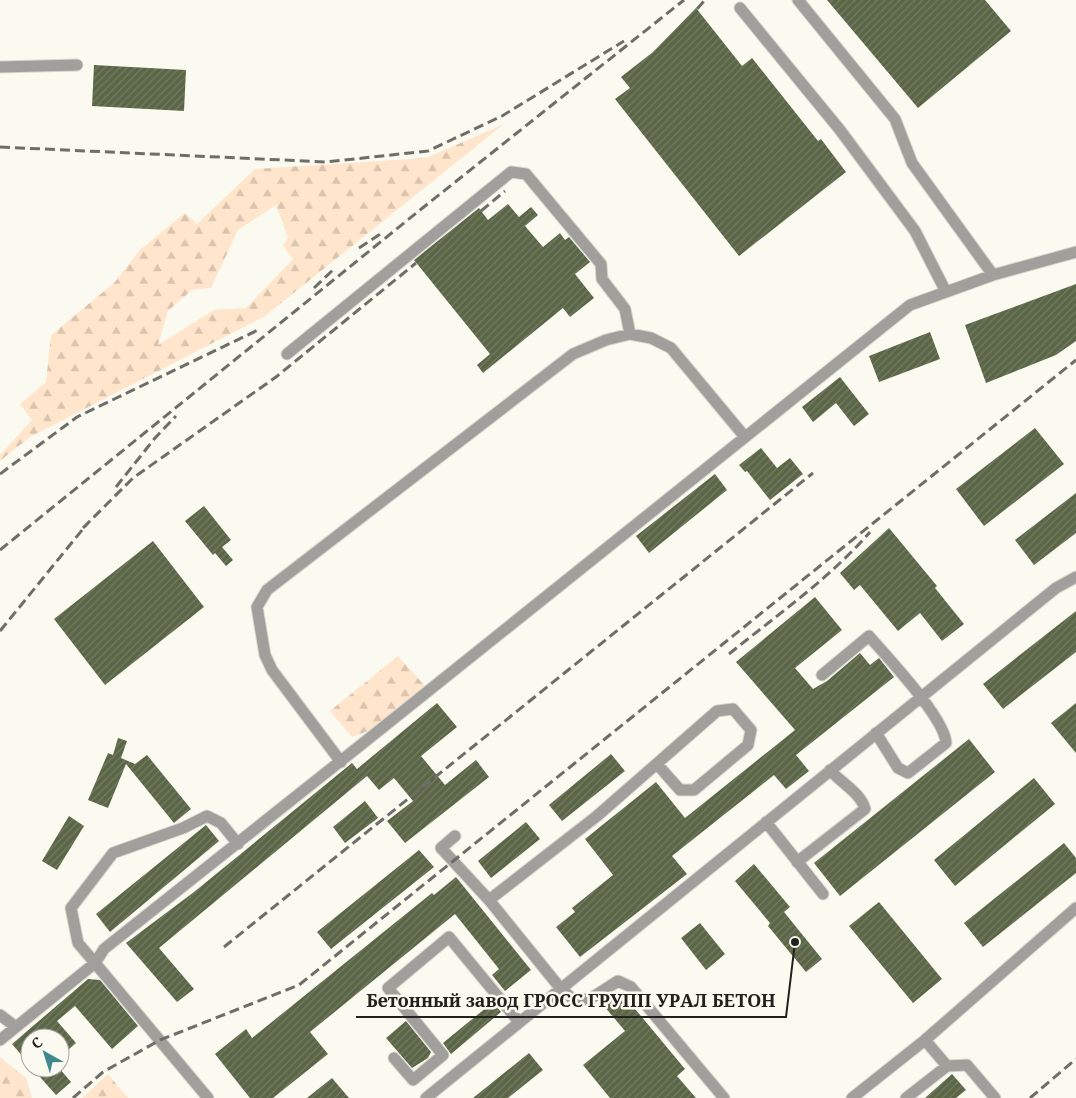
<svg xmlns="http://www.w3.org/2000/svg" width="1076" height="1098" font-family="'Noto Serif',serif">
  <defs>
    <pattern id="forest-firs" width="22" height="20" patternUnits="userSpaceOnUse" patternTransform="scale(1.25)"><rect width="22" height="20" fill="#ffe5cb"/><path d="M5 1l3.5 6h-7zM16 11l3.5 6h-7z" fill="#dac4ae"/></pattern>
    <pattern id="building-hatch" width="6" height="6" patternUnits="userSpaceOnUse" patternTransform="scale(1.25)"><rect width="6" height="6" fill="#5b6647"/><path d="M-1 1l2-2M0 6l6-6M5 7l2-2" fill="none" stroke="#737c64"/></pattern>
  </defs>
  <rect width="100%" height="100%" fill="#fbfaf1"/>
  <path fill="url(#forest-firs)" fill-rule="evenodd" d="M504 124 265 316 30 437 0 461V455L32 420 20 404 46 382 51 335 114 283 140 250 185 213 197 224 255 169 426 158ZM276 205 288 237 283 246 293 259 246 308 214 310 158 345 168 311 192 290 211 288 238 230Z
    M398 656 426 687 368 731 352 737 330 711Z
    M0 1057 26 1078 32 1098H0Z
    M108 1074 128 1098H82Z"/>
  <path fill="url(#building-hatch)" d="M827 0H985L1011 31 918 108Z
    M696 8 742 66 752 58 818 141 821 139 846 172 739 256 615 99 630 88 621 77 653 52Z
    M94 65 186 70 184 111 92 106Z
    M508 204 519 217 531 207 538 215 525 226 543 247 560 233 565 240 569 237 590 262 575 274 594 298 570 317 563 308 483 373 477 365 490 354 414 260 479 208 488 220Z
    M1076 284V341L1056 355 986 383 965 325Z
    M930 332 940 359 879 382 869 356Z
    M840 377 869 414 854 426 836 403 813 422 802 407Z
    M1035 428 1064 464 984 526 956 489Z
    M761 448 777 468 790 458 803 474 770 500 747 471 745 472 739 465Z
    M715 474 727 490 649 553 636 536Z
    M1076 493V533L1034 565 1015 540Z
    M204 506 231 540 222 547 233 560 226 566 215 553 213 555 185 521Z
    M889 528 937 586 935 588 964 624 942 641 920 613 898 631 860 585 854 590 840 573Z
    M153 541 204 607 105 685 54 619Z
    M815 597 842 630 795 668 813 689 827 681 860 653 870 665 879 658 894 677 796 755 809 771 786 789 774 775 672 856 687 874 580 957 556 927 575 912 572 908 613 875 585 839 656 782 685 818 795 730 736 662Z
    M1076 611V652L1003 709 983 684Z
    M437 703 457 727 421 756 445 785 476 760 489 777 405 843 387 821 413 801 394 778 379 790 367 776 159 948 194 989 177 1002 126 943 194 892 352 763 357 769Z
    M1076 703V753L1051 723Z
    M118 738 127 741 121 758 135 764 147 755 191 809 174 823 126 764 108 808 88 800 108 753 113 755Z
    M969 739 995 772 840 896 814 863Z
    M611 754 625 771 562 821 549 805Z
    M1034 778 1055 804 955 886 934 860Z
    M365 801 378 818 345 843 333 827Z
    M69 816 84 826 57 870 42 861Z
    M526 822 540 839 491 878 478 861Z
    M206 825 219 841 110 932 96 914Z
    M1064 843 1076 858V873L983 947 964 923Z
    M419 850 434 867 331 949 317 932Z
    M754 864 790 907 784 912 822 959 806 972 768 926 770 923 735 881Z
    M456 877 531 970 505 991 492 975 499 969 455 914 310 1032 328 1054 273 1098H250L215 1054 246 1029 252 1038 432 893 434 895Z
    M879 902 942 979 913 1003 849 926Z
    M700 923 725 954 706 970 681 938Z
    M88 979 100 980 138 1026 112 1049 75 1006 57 1021 76 1043 60 1057V1038H30V1065L12 1044Z
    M621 992 685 1069 677 1076 696 1098H610L583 1065 625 1031 604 1006Z
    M493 1002 501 1012 451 1054 443 1043Z
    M406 1021 431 1052 428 1058 412 1068 386 1038Z
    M529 1053 543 1070 508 1098H473Z
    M32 1068H59L71 1082 56 1095Z
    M952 1074 966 1090 956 1098H925Z
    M332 1078 349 1098H307Z"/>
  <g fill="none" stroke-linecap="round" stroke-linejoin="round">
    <defs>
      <path id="minor" d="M798 0 895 119 912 163 993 275
        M740 8 840 130 915 231 945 290
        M0 67 77 65
        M287 354 511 172 526 174 601 264 602 279 625 309 630 334
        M822 675 869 636C887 657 945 718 946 743L908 773 898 768 876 733
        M341 762 272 670 265 655 257 607 267 590 573 354 606 340 630 334 651 338 671 348 745 437
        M766 822 823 894
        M455 836 441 848 489 900 561 989 574 1000 590 999 618 981 631 987 724 1098
        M238 844 221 823 207 816 183 828 113 853 71 908 78 943 95 963 104 949C374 736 641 520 910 305L993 275 1076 252
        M797 862 865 809C861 793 841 783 830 770
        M489 900 597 816 717 711 733 709 751 730 748 745 694 790H680L657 764
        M0 1015 16 1027
        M0 1040 95 963 208 1098
        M925 1040 947 1066
        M394 1058 413 1080 443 1055 388 988 449 937 519 1022
        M426 1098 1056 588 1076 577
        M852 1098 925 1040 1076 908
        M906 1098 947 1066 967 1065 995 1098"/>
    </defs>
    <use href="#minor" stroke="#d8d7cf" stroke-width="13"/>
    <use href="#minor" stroke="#a09f9b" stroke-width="11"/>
    <path stroke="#6e6d68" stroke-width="3" stroke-dasharray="10 5" stroke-linecap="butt" d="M697 9 705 0
      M0 147 326 162 428 151 502 116 624 41
      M481 211 505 191
      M359 248 382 233
      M314 288 334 269
      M0 474 77 417 258 330
      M116 487 155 438 176 416
      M83 528 133 478 276 377 416 263
      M0 550 420 210 684 0
      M0 631 87 524
      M729 654C777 615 829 579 870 532
      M224 947 813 473
      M73 1098 103 1072 160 1040 299 985 1076 360
      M1030 1098 1076 1059"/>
  </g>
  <path fill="none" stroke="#21211e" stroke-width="2" d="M795 942L786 1017H356"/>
  <circle fill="#21211e" stroke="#fbfaf1" stroke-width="2" cx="795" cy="942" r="5"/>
  <g font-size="18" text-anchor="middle" font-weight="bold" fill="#21211e" stroke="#fbfaf1" stroke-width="5" stroke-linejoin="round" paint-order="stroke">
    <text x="571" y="1007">Бетонный завод ГРОСС ГРУПП УРАЛ БЕТОН</text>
  </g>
  <g transform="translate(45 1053) rotate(321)"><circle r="24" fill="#fbfaf1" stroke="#a4a39d"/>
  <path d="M0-4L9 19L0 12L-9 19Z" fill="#40888c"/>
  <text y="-8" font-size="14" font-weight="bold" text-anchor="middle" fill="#21211e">С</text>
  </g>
</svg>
